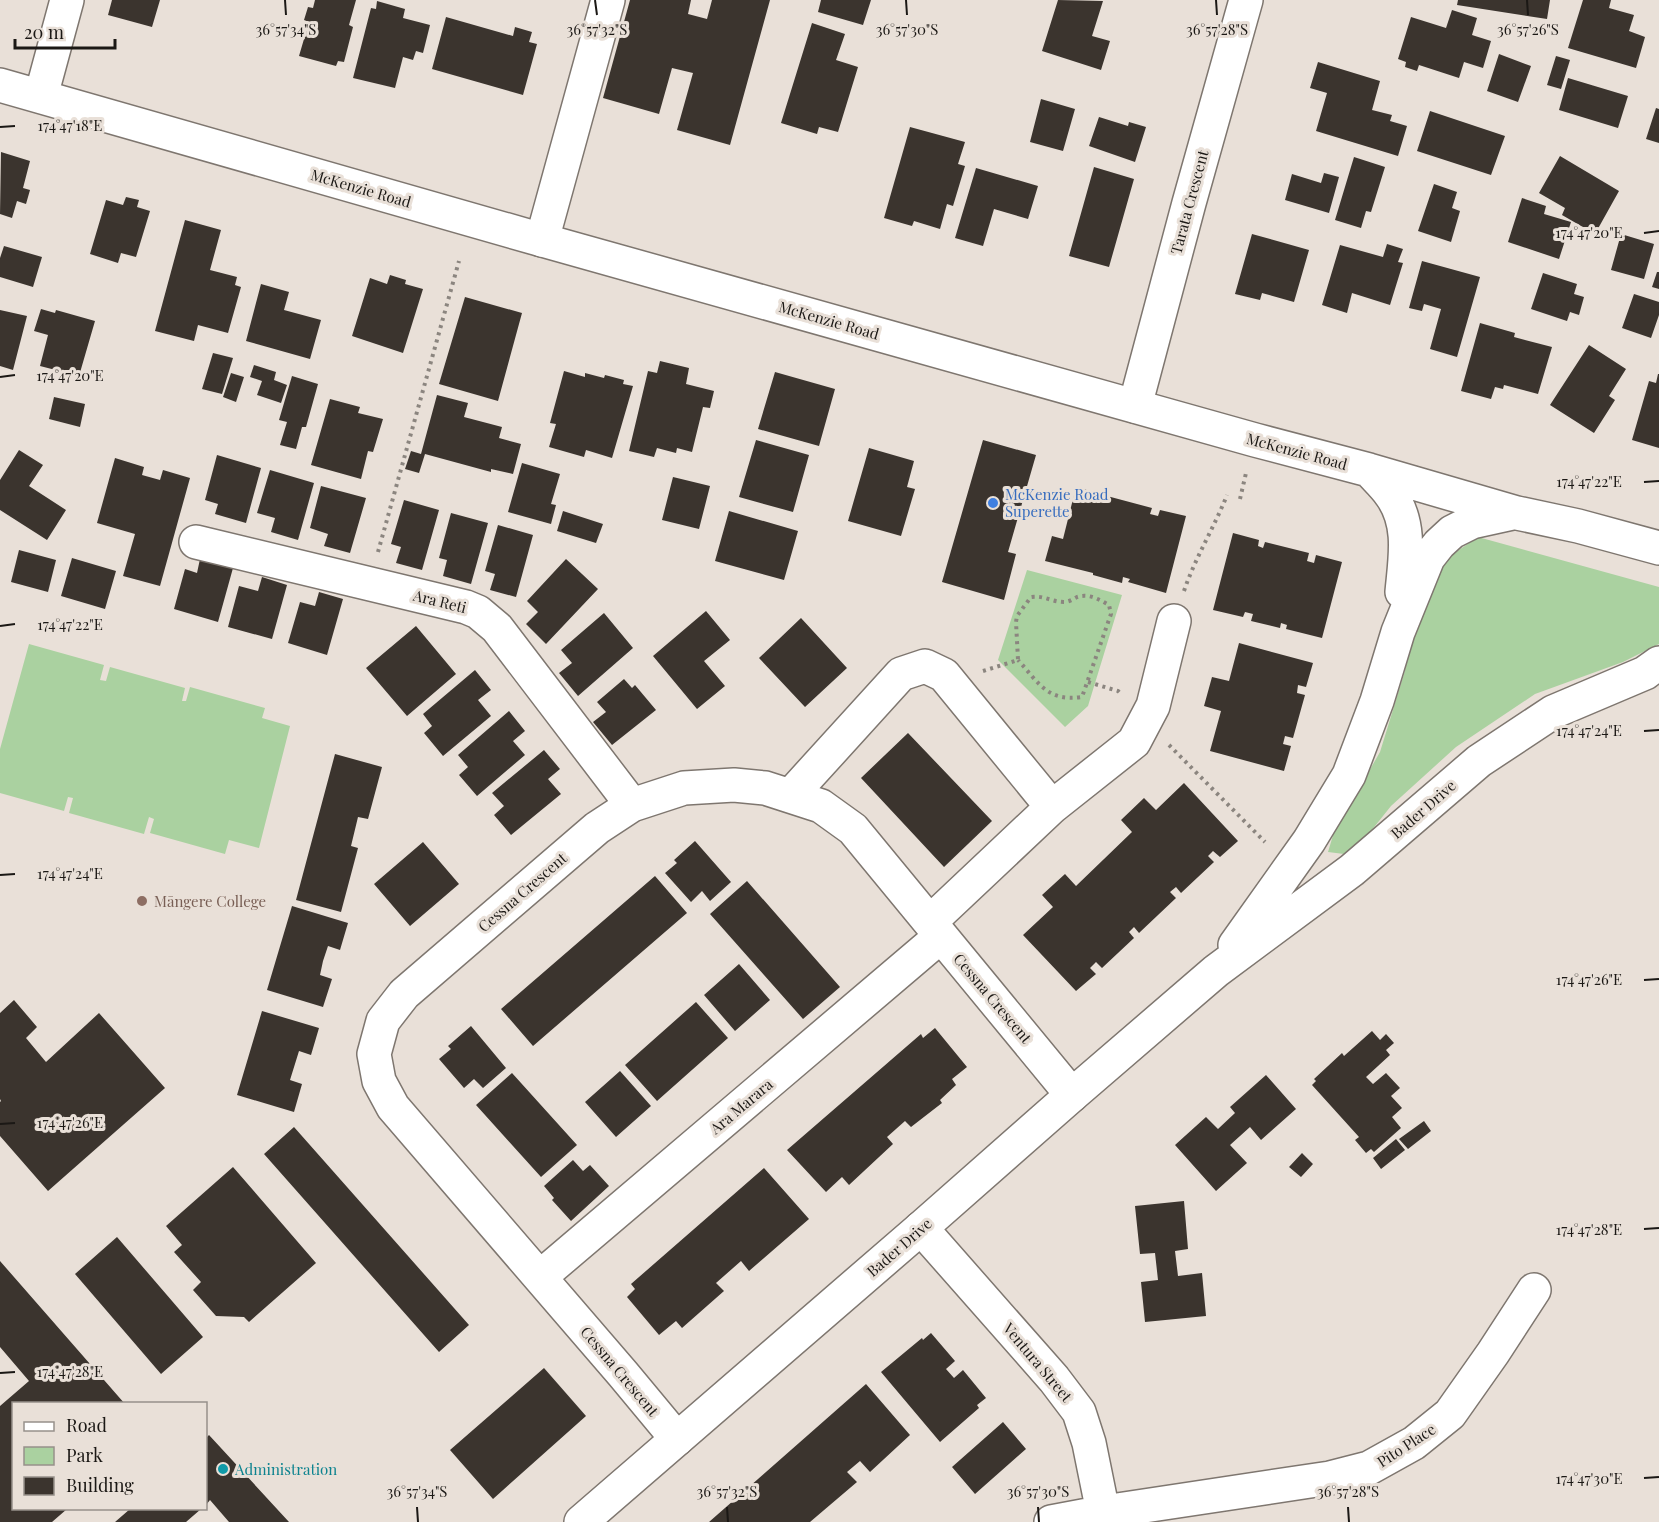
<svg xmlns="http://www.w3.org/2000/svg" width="1659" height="1522" font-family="'Playfair Display',serif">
  <rect width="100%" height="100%" fill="#e9e0d8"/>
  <path fill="#aad1a0" d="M1478 537 1659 587V644L1623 662 1535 694 1456 747 1391 806 1363 841 1344 854 1328 852 1334 832 1380 752 1404 674 1424 593 1447 558Z
    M1027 570 1122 595 1088 706 1065 727 998 660Z
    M29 644 104 665 100 680 106 681 110 667 185 688 182 701H186L190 687 265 708 262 718 290 726 259 848 229 840 225 854 150 833 154 819 149 817 144 834 69 813 73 798 68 797 64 811 0 793V749Z"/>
  <path fill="#3b342e" d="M112 0H160L152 27 108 15Z
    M315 0H356L349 25 353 27 344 62 338 61 336 66 299 56 309 22 304 20 308 7 313 8Z
    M630 0H691L688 14 707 19 712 0H770L730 145 677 130 693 73 672 68 659 114 603 98Z
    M821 0H871L863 25 818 12Z
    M1058 0 1103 1 1092 36 1110 41 1101 70 1042 51Z
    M1458 0H1550L1547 19 1457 5Z
    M1583 0H1611L1609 8 1634 15 1629 31 1645 37 1636 68 1568 48Z
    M377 1 405 9 403 18 430 25 423 53 416 51 413 60 403 57 395 88 353 78 371 8 376 9Z
    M1452 10 1477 18 1472 35 1491 41 1483 68 1464 62 1459 78 1419 65 1417 71 1405 67 1406 62 1398 59 1411 17 1446 28Z
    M446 17 513 36 515 27 532 32 529 42 537 44 523 95 432 69Z
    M812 23 845 34 836 60 858 67 838 132 819 127 817 134 781 123Z
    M1499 54 1531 66 1518 102 1487 91Z
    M1556 56 1570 60 1561 89 1547 85Z
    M1318 62 1380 81 1372 110 1392 115 1390 121 1407 126 1398 156 1316 131 1327 93 1310 88Z
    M1568 78 1628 96 1618 128 1559 110Z
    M1041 99 1075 109 1063 151 1030 142Z
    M1656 108 1659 109V143L1646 139Z
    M1430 111 1505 136 1491 175 1417 151Z
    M1099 117 1128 126 1129 122 1146 127 1135 162 1089 146Z
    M910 127 965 142 958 164 965 166 953 206 947 204 940 229 914 221 912 226 884 218Z
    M1 152 30 161 23 188 30 190 26 204 17 201 12 218 0 214Z
    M1560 156 1619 191 1595 234 1562 215 1565 208 1539 193Z
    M1354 157 1385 167 1371 212 1366 211 1361 228 1335 220Z
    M1094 167 1134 179 1109 267 1069 256Z
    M976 168 1038 186 1028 219 994 209 983 246 955 238Z
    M1324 173 1339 177 1329 213 1285 200 1292 174 1321 183Z
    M1434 184 1457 192 1452 208 1460 211 1451 242 1418 231Z
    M126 197 139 200 137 207 150 211 136 257 121 253 118 263 90 254 106 200 123 205Z
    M1522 198 1546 206 1544 214 1571 222 1559 259 1508 242Z
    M185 220 221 230 210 270 237 277 235 285 241 287 228 333 198 325 194 341 155 331Z
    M1252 234 1309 250 1294 302 1262 293 1260 300 1235 294Z
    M1621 234 1654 244 1644 279 1611 270Z
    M1387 244 1403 249 1398 262 1403 263 1390 305 1352 293 1347 313 1322 305 1340 245 1383 257Z
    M4 246 42 257 33 287 0 277V258Z
    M1422 261 1480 277 1457 357 1430 349 1441 309 1424 304 1422 311 1409 308Z
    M1657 272H1659V289L1652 287Z
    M1543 273 1577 284 1574 294 1584 297 1579 315 1570 312 1567 321 1531 309Z
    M390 275 406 280 405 284 423 289 403 353 352 336 370 278 387 284Z
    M261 284 289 292 284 310 321 320 310 359 246 341Z
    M1634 294 1659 302V315L1651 338 1622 328Z
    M465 297 522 313 498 401 439 384Z
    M41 309 55 313 56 310 95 321 79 376 40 366 48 335 34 331Z
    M0 310 27 316 13 370 0 366Z
    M1480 323 1515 333 1514 337 1552 347 1538 394 1504 385 1503 389 1495 387 1491 399 1461 391Z
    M1589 345 1626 369 1609 396 1615 400 1594 433 1550 405Z
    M213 353 233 358 222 394 202 389Z
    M660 361 689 368 686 384 714 391 710 408 703 407 692 452 677 448 676 453 657 448 654 457 629 451 648 371 657 373Z
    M254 365 276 372 274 380 287 385 281 403 257 395 262 381 250 377Z
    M564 371 585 377V373L604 378 605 375 624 380 623 384 633 386 612 458 586 450 584 457 549 447 556 424 550 423Z
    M775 372 835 389 819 446 758 429Z
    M231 373 244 377 236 402 223 397Z
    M1658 374H1659V448L1632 440 1649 381 1656 383Z
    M292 376 318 384 306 427H302L296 449 280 445 287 422 279 420Z
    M437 395 468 403 464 417 502 427 499 438 521 444 513 474 491 469V472L425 454 419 473 405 469 411 451 421 454Z
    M54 397 85 404 80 427 49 419Z
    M330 399 360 407 358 413 383 419 373 452 368 451 361 479 311 465Z
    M756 440 809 455 793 512 739 497Z
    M983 440 1036 455 1008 552 1016 554 1004 600 942 582Z
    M869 448 914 461 907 487 915 489 901 536 848 521Z
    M19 450 43 465 29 486 66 510 47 540 0 510V480Z
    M217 455 261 468 246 523 215 514 218 504 205 500Z
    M115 458 144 467 142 475 160 480 163 470 190 478 160 586 123 576 135 534 97 523Z
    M522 463 560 474 551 504 556 505 551 524 508 512Z
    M270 470 314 483 298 540 271 532 275 518 257 513Z
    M673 477 710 486 699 529 662 520Z
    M321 486 366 498 350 553 324 546 328 534 310 528Z
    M1076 487 1102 494 1100 502 1106 503 1107 496 1152 508 1150 514 1158 516 1160 510 1186 516 1166 593 1128 582 1130 579 1123 577 1122 583 1093 575V573L1045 561 1052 536 1063 539Z
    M404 500 439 510 422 570 396 563 401 547 391 544Z
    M563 511 603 524 596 543 557 531Z
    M729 511 798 531 784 580 715 561Z
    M451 513 488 523 471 584 443 576 447 560 439 558Z
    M498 525 533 535 516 597 490 590 495 574 485 571Z
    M1233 533 1259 540 1258 546 1263 548 1265 542 1309 553 1307 561 1314 563 1316 555 1342 562 1322 638 1286 629 1287 625 1281 623 1280 628 1251 621 1253 614 1245 612 1243 617 1213 610Z
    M19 550 56 560 48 592 11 582Z
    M72 558 116 571 105 609 61 596Z
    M200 559 233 568 218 622 174 609 185 569 197 573Z
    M566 559 598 589 546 644 526 624 538 612 527 601Z
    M262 577 287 585 272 639 228 627 239 586 258 591Z
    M319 592 343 599 327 655 288 643 300 602 315 606Z
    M706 611 730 640 704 661 725 686 697 709 653 656Z
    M604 613 633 648 578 696 559 673 572 663 561 650Z
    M801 618 847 668 805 707 759 658Z
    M416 626 456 674 407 716 366 668Z
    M1239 643 1313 663 1306 687 1298 685 1297 693 1305 695 1293 738 1285 736 1283 744 1291 746 1284 771 1210 751 1221 711 1204 706 1212 677 1229 681Z
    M475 670 491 690 478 700 491 716 443 756 424 733 432 726 423 714Z
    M624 679 632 688 635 685 656 710 612 745 593 722 606 712 597 702Z
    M509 711 525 731 513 741 525 755 477 796 459 775 468 767 458 755Z
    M908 733 992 821 944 867 861 778Z
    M544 750 560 769 548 779 561 794 511 835 494 815 504 806 492 793Z
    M335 754 382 767 368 819 358 817 351 846 358 848 341 912 296 900Z
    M1184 783 1238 841 1220 857 1213 851 1208 856 1214 862 1181 893 1176 887 1170 892 1176 898 1139 933 1134 927 1129 932 1134 938 1102 968 1096 962 1090 968 1096 974 1076 991 1023 935 1053 907 1042 895 1065 874 1076 886 1132 832 1121 820 1144 798 1156 810Z
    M695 841 731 882 710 901 702 891 691 902 665 873 677 863 674 860Z
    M423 842 459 884 410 926 374 884Z
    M655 876 687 913 533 1046 501 1009Z
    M747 881 840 987 803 1019 710 914Z
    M292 906 348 923 340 950 328 946 323 961 320 975 332 979 323 1007 267 990Z
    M739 964 770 1000 735 1031 704 995Z
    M14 1000 37 1027 26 1038 46 1062 99 1013 165 1088 48 1191 0 1136V1102L1 1101 0 1099V1013Z
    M696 1002 728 1038 657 1101 625 1065Z
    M262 1011 319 1028 311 1055 299 1051 290 1080 302 1084 294 1112 237 1095Z
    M471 1026 506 1068 483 1088 474 1079 464 1088 439 1059 451 1049 448 1046Z
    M935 1028 967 1067 952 1079 956 1085 940 1100 942 1103 911 1127 905 1121 887 1137 893 1144 849 1185 842 1177 826 1192 787 1150 921 1034 923 1038Z
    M1372 1031 1380 1040 1386 1034 1394 1043 1386 1050 1390 1055 1366 1077 1373 1084 1386 1073 1400 1088 1391 1096 1402 1108 1392 1117 1401 1128 1374 1152 1371 1149 1366 1153 1355 1140 1359 1137 1312 1085 1316 1081 1314 1079 1342 1053 1344 1056Z
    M620 1071 651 1106 616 1137 585 1102Z
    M512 1073 577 1145 541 1177 476 1105Z
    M1266 1075 1296 1109 1261 1140 1250 1127 1230 1145 1247 1163 1216 1191 1175 1145 1206 1117 1218 1129 1235 1113 1230 1107Z
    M1424 1121 1431 1131 1408 1149 1399 1139Z
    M294 1127 469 1325 439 1352 264 1154Z
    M1396 1139 1405 1150 1381 1169 1373 1158Z
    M1302 1153 1313 1164 1301 1177 1289 1167Z
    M573 1160 583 1171 590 1165 609 1186 571 1221 552 1200 554 1198 544 1186Z
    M233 1167 316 1263 249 1322 244 1317 216 1316 193 1290 201 1282 174 1252 182 1245 166 1226Z
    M764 1168 809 1219 749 1271 741 1261 716 1283 724 1291 682 1328 676 1321 659 1335 627 1297 635 1289 631 1284Z
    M1184 1201 1188 1249 1175 1251 1178 1276 1202 1273 1206 1316 1145 1322 1141 1282 1158 1280 1155 1253 1140 1254 1135 1206Z
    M117 1237 203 1337 161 1374 75 1274Z
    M0 1261 125 1404H14V1509H67L52 1522H0V1406L29 1381 0 1347Z
    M931 1333 955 1361 946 1369 954 1378 963 1370 986 1398 977 1405 979 1408 940 1442 881 1372 922 1338 923 1340Z
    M544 1368 586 1416 493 1499 450 1450Z
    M866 1384 910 1435 870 1472 860 1461 847 1472 857 1482 810 1522H709Z
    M1003 1422 1026 1449 975 1494 952 1467Z
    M209 1435 289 1522H229L210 1500 206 1505V1438Z
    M130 1509H201L186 1522H115Z"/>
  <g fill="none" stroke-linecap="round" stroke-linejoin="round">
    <defs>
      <path id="minor" d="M41 96 67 0
        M542 240 608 0
        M1135 406 1189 203 1246 0
        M196 542 466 607 478 612 497 628 632 805
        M791 795 901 674 925 666 944 675 1052 807
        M930 922 1052 807 1134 742 1153 706 1174 621
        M921 1228 1054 1379 1079 1412 1089 1443 1105 1522
        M540 1277 941 936
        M677 1439 623 1374 393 1107 379 1081 374 1054 383 1021 404 994 597 828 632 805 684 788 734 785 765 788 821 806 853 829 1072 1095
        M1051 1522 1104 1512 1330 1478 1369 1468 1414 1443 1450 1414 1493 1353 1534 1290"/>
      <path id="major" d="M0 85 542 240 1255 440 1369 470 1517 513 1578 526 1659 548
        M1369 470C1376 478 1385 486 1391 495 1412 524 1405 559 1402 592
        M1235 945 1309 841 1349 775 1377 701 1398 632 1428 558 1439 544 1452 532 1472 522 1513 513
        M581 1522 921 1228 1072 1095 1216 971 1352 870 1479 761 1553 712 1645 673 1659 663"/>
    </defs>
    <use href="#minor" stroke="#7e766f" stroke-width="36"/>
    <use href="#major" stroke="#7e766f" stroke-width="36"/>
    <path stroke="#8b857f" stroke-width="4" stroke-dasharray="3 4.5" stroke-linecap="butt" d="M1240 499 1246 473
      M378 552 459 261
      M1184 591C1195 558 1214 528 1227 495
      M983 671 1018 660 1016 622 1017 616 1031 597C1043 595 1052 602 1064 602 1069 602 1073 599 1077 597 1089 593 1100 600 1109 605L1111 614 1082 697C1047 702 1039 683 1018 660
      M1088 682 1118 691 1121 694
      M1169 745 1265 842"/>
    <use href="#minor" stroke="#fff" stroke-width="33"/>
    <use href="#major" stroke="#fff" stroke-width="33"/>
  </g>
  <path fill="none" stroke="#1b1815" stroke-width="2" d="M285 0 286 15M595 0 597 15M906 0 907 15M1216 0 1217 15M1527 0 1528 15M0 127 15 126M1644 233 1659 231M0 377 15 375M1644 482 1659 481M0 626 15 624M1644 731 1659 730M0 875 15 874M1644 980 1659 979M0 1124 15 1123M1644 1229 1659 1228M0 1373 15 1372M1644 1478 1659 1477M417 1507 418 1522M727 1507 728 1522M1038 1507 1039 1522M1348 1507 1349 1522"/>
  <circle fill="#3f7fe0" stroke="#e9e0d8" stroke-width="2" cx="993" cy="503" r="6"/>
  <circle fill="#8d6e63" stroke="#e9e0d8" stroke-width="2" cx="142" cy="901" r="6"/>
  <circle fill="#0f9aa8" stroke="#e9e0d8" stroke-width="2" cx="223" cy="1469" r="6"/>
  <g text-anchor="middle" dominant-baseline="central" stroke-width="6" stroke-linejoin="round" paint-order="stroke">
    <g font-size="15" fill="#1b1815" stroke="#e9e0d8">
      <text transform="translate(361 188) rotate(16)">McKenzie Road</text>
      <text transform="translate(1189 202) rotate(-75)">Tarata Crescent</text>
      <text transform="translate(829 320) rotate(16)">McKenzie Road</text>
      <text transform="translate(1297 451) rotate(15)">McKenzie Road</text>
      <text transform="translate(440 601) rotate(14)">Ara Reti</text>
      <text transform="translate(1423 809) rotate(-41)">Bader Drive</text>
      <text transform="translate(522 892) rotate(-41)">Cessna Crescent</text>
      <text transform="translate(993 998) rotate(50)">Cessna Crescent</text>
      <text transform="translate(741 1106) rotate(-40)">Ara Marara</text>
      <text transform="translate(899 1247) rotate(-41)">Bader Drive</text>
      <text transform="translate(1038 1362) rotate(50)">Ventura Street</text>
      <text transform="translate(620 1371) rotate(50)">Cessna Crescent</text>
      <text transform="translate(1406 1445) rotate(-33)">Pito Place</text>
    </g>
    <g font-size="15" fill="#366cbe" stroke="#e9e0d8" text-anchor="start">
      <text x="1005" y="494">McKenzie Road<tspan x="1005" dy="17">Superette</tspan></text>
    </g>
    <g font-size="15" fill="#785e54" stroke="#e9e0d8" text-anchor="start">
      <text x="154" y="901">Māngere College</text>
    </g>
    <g font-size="15" fill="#0d838f" stroke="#e9e0d8" text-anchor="start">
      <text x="235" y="1469">Administration</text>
    </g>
  </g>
  <g font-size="15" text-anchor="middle" fill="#1b1815" stroke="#e9e0d8" stroke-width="6" stroke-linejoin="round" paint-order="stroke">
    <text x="286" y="35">36°57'34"S</text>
    <text x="597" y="35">36°57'32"S</text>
    <text x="907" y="35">36°57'30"S</text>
    <text x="1217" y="35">36°57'28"S</text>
    <text x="1528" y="35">36°57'26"S</text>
    <text x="70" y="131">174°47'18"E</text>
    <text x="1589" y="238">174°47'20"E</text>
    <text x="70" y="381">174°47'20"E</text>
    <text x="1589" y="487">174°47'22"E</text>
    <text x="70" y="630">174°47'22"E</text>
    <text x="1589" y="736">174°47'24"E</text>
    <text x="70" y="879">174°47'24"E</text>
    <text x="1589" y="985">174°47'26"E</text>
    <text x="70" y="1128">174°47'26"E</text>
    <text x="1589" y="1235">174°47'28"E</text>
    <text x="70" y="1377">174°47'28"E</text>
    <text x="1589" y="1484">174°47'30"E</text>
    <text x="417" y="1497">36°57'34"S</text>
    <text x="727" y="1497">36°57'32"S</text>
    <text x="1038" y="1497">36°57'30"S</text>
    <text x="1348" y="1497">36°57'28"S</text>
  </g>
  <rect x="12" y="1402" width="195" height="108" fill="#e9e0d8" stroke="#97908a" stroke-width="1.5"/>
  <rect x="24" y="1422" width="30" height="9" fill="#ffffff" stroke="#97908a" stroke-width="1.5"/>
  <text x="66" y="1432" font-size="18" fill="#1b1815">Road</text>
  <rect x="24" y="1447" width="30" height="18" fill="#aad1a0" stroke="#97908a" stroke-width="1.5"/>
  <text x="66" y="1462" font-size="18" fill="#1b1815">Park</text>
  <rect x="24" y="1477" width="30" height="18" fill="#3b342e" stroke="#97908a" stroke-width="1.5"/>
  <text x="66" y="1492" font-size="18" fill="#1b1815">Building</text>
  <path d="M15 39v9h100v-9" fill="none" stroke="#1b1815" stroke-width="3"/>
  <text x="24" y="39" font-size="18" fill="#1b1815" stroke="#e9e0d8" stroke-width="4.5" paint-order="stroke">20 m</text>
</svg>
